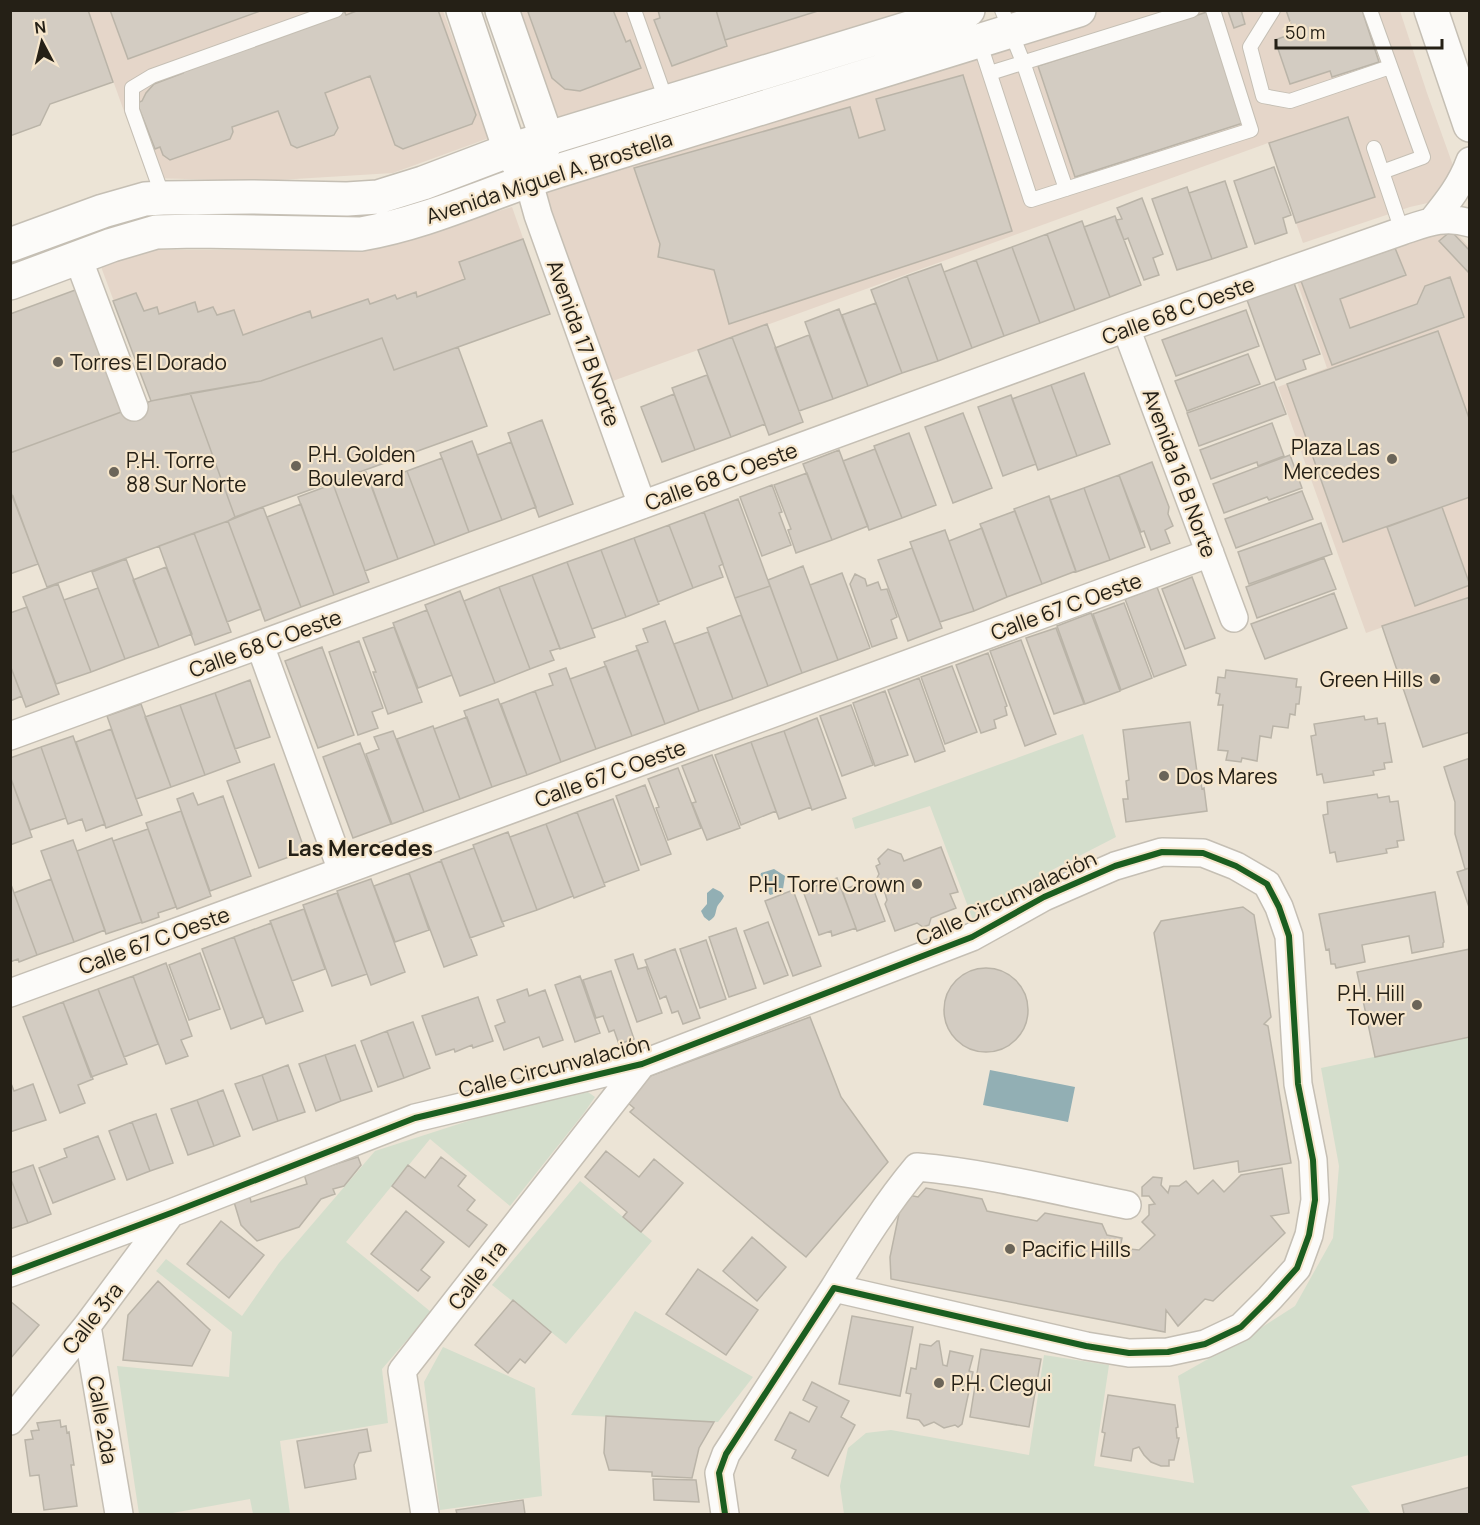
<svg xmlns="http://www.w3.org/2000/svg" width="1480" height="1525" font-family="Manrope,sans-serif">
  <rect width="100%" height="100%" fill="#ece4d6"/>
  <path fill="#e5d6c9" d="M1079 10 1400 11 1427 93 1455 171 1432 202 1410 207 1303 243 1268 143 599 386 528 179Z
    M88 11H443L489 138 393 173 262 181 148 178Z
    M502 11H968L547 139Z
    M512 207 550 314 458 347 151 401 100 264 143 250H373Z
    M1452 228 1469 247V597L1366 633 1278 387 1327 368 1297 282Z"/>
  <path fill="#d4decc" d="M1083 734 1116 837 1019 887 973 920 930 806 855 829 852 818Z
    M1469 1037V1455L1351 1486 1371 1514H844L840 1486 848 1448 866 1433 891 1430 1029 1455 1044 1355 1109 1365 1094 1466 1194 1483 1178 1376 1240 1341 1295 1306 1333 1238 1339 1166 1321 1068Z
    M588 1092 595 1097 584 1113 510 1206 430 1139 346 1242 431 1312 382 1369 388 1423 280 1441 290 1514H253L250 1499 167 1514H139L117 1366 229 1377 232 1332 156 1271 166 1259 242 1316 279 1263 375 1151 499 1111Z
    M580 1181 652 1241 566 1344 492 1285Z
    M635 1311 753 1377 718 1422 571 1415Z
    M443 1347 535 1388 542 1496 440 1510 424 1382Z"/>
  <path fill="#92afb4" d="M774 869 785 876 783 889 780 892 770 895 759 880 761 873Z
    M713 888 721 892 724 896C722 901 719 903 717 907 715 914 716 917 709 921L704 917 701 911 707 904V893Z
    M990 1070 1075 1087 1068 1122 983 1105Z"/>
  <path fill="#d3ccc2" stroke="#bab4a8" stroke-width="1.5" d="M10 10H88L113 82 50 104 40 125 10 136Z
    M110 10H263L128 59Z
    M332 10H344L346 15 359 10H438L476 115 472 124 403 149 395 145 370 76 325 93 338 128 334 135 297 148 291 145 278 111 232 127 233 132 230 139 170 160 163 155 160 147 155 149 137 103 142 101 146 93 154 84 183 73 180 65Z
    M533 10H613L626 42 630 40 641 68 580 91 565 89 552 78 528 12Z
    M658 10H716L727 46 672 66 654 20 660 18Z
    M716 10H821L725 40Z
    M1231 10H1241L1245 24 1234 28 1228 11Z
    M1286 10H1362L1379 62 1332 77 1330 71 1290 84 1275 40 1294 33Z
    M1207 12 1243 123 1075 177 1038 66Z
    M963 75 1012 231 729 324 714 270 658 257 660 244 634 168 850 107 859 138 885 130 876 99Z
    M1348 117 1375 197 1296 223 1269 143Z
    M1274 167 1291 215 1283 218 1287 233 1255 244 1234 181Z
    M1225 181 1247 247 1212 259 1189 193Z
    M1187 187 1212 259 1177 270 1152 199Z
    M1142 198 1163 254 1153 258 1159 275 1144 280 1128 238 1124 240 1116 220 1122 219 1117 208Z
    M1115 216 1141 285 1110 297 1084 227Z
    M1082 221 1110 297 1075 310 1047 234Z
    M1451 231 1470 251V274L1439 241Z
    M1047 234 1075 310 1040 323 1012 247Z
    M523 239 550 314 394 370 382 338 261 381 151 401 113 301 136 293 144 311 157 307 159 314 195 302 198 312 213 307 217 315 234 310 243 335 310 311 312 318 368 299 370 304 395 295 397 299 416 292 417 297 465 279 459 262Z
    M1012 247 1040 323 1004 336 976 260Z
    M1395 248 1406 275 1340 299 1350 328 1417 304 1425 286 1450 277 1464 317 1332 365 1301 281Z
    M976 260 1004 336 972 348 944 272Z
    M941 264 972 348 938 361 907 276Z
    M907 276 938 361 902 373 871 290Z
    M1294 283 1320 354 1303 360 1306 369 1276 380 1247 300Z
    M78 289 124 411 10 453V314Z
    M876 303 902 373 868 386 842 315Z
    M839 309 868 386 833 399 805 322Z
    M1246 310 1259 346 1176 376 1162 340Z
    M767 324 803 422 769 435 732 337Z
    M1438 331 1470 421V497L1343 542 1287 384Z
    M809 335 833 399 799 411 775 348Z
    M732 337 765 424 731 437 698 350Z
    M382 338 394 370 458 347 487 426 235 517 190 393 261 381Z
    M1248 354 1260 384 1187 411 1175 381Z
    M1084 373 1110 444 1077 456 1051 385Z
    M707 375 731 437 695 450 672 388Z
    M1274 382 1286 414 1199 446 1187 413Z
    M1051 385 1077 456 1038 470 1012 399Z
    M190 393 235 517 228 521 47 587 10 490V453L151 401Z
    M674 394 695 450 662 462 641 407Z
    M1011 395 1036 464 1003 476 978 407Z
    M963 413 992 488 953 503 925 427Z
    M542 420 573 504 539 517 508 433Z
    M1272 423 1284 456 1258 466 1257 462 1211 479 1200 450Z
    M909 433 936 505 902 518 874 446Z
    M472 441 502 520 469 532 440 453Z
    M511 442 536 507 502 520 477 455Z
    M875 449 902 518 869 530 843 461Z
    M839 450 868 526 832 540 803 464Z
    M1290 455 1302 488 1269 500 1267 497 1224 513 1213 484Z
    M442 458 469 532 435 545 407 471Z
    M1152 462 1169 507 1168 514 1173 526 1165 530 1170 543 1151 550 1144 531 1141 532 1119 475Z
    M407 471 435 545 398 559 371 484Z
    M366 472 398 559 365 571 333 484Z
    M807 473 832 540 796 553 788 530 791 529 774 485Z
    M1119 475 1145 547 1110 560 1084 488Z
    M333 484 369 582 334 595 298 497Z
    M772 485 782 512 779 513 791 545 762 556 740 497Z
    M1084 488 1110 560 1076 572 1050 500Z
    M1302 491 1313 519 1236 548 1225 519Z
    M13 496 38 564 10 574V497Z
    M1049 496 1076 571 1042 584 1014 509Z
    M738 499 770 586 735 598 704 512Z
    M301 504 334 595 301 607 267 517Z
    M263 507 301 607 265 621 228 521Z
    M1442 507 1470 585 1415 606 1387 527Z
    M1015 511 1042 584 1007 597 980 524Z
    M704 512 723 564 719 566 723 577 693 588 669 525Z
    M228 521 261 609 227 622 194 533Z
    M1321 523 1332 554 1249 584 1238 552Z
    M669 525 693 588 658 602 634 538Z
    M982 528 1007 597 974 611 949 541Z
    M945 530 974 611 940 622 910 542Z
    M194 533 231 632 195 645 159 546Z
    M634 538 659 604 626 617 601 550Z
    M912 548 942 628 908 641 878 560Z
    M601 550 626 617 592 629 567 562Z
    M1324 558 1336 589 1257 618 1246 587Z
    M126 559 159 647 125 659 92 572Z
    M567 562 595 637 560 649 532 575Z
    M803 566 838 660 802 673 768 580Z
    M166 567 192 634 159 647 133 580Z
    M842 573 870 648 838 660 810 585Z
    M855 574 865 579 867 586 878 582 881 590 887 589 897 617 891 620 897 638 872 647 850 584Z
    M532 575 560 648 550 651 554 660 530 669 499 587Z
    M1192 577 1215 638 1185 649 1162 589Z
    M58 584 91 672 56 684 23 597Z
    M770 586 802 673 768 686 735 598Z
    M499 587 530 669 495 683 464 601Z
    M1157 587 1186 665 1154 677 1125 599Z
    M98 588 125 659 91 672 64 600Z
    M460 591 495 683 460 696 425 605Z
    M1334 593 1347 628 1265 659 1251 624Z
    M1470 597V732L1423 747 1382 626Z
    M1124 603 1152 678 1121 690 1093 614Z
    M27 607 59 694 26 707 10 665V613Z
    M427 610 452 675 418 688 393 623Z
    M1091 613 1120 691 1085 704 1057 626Z
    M741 615 768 686 733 699 707 628Z
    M665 621 699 711 665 724 636 646 648 642 643 629Z
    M394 627 422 702 388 714 373 672H376L363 638Z
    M1056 628 1084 704 1054 714 1026 638Z
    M708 632 733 699 699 711 674 644Z
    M1021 640 1056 734 1025 746 990 651Z
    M359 641 383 708 372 712 378 728 358 735 329 652Z
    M322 647 354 735 318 748 285 661Z
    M638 650 665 724 632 736 604 662Z
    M988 653 1007 706 1005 707 1007 715 994 720 996 728 981 733 956 665Z
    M10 665 22 696 10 701Z
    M606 666 632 736 596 749 570 679Z
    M952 666 977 732 945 744 921 677Z
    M566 668 596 749 561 762 535 691 553 685 549 674Z
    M1226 670 1297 679 1296 687H1301L1299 704H1296L1295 715 1290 714 1288 728 1273 726 1271 738 1260 736 1257 761 1242 758 1241 762 1226 760 1228 751 1218 750 1223 705H1218L1220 694 1216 693 1218 677 1225 678Z
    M919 678 945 751 915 762 888 690Z
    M250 680 270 737 235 749 215 693Z
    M535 691 561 762 527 775 501 704Z
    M885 691 908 755 875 766 853 703Z
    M215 693 240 762 205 775 180 705Z
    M498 699 527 775 492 787 464 711Z
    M141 704 171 787 136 799 107 716Z
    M180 705 205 775 171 787 145 717Z
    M851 705 873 765 842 776 820 716Z
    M1364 716 1365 720 1377 718 1378 724 1385 723 1392 762 1384 763 1385 769 1373 771 1374 775 1324 783 1322 774 1317 775 1311 736 1316 735 1314 724Z
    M467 717 492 787 460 799 434 729Z
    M817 718 846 798 812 810 784 731Z
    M1190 722 1197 772 1199 771 1202 789 1204 788 1207 811 1126 822 1123 799H1128L1126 781 1129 780 1123 730Z
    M433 726 460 799 424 812 397 739Z
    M111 729 142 815 106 828 76 742Z
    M393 731 424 812 392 824 366 754 379 749 374 737Z
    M784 731 811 807 779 819 751 742Z
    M73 736 105 824 86 831 82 819 68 824 41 747Z
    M751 742 776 811 741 825 715 755Z
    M360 743 391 824 353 838 323 757Z
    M41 747 66 818 30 830 10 776V758Z
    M712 755 740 828 707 840 692 803 696 802 682 766Z
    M1470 758V868L1465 869 1455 834V802L1444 767Z
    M274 764 305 851 259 868 227 781Z
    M678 768 701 828 668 840 656 808 659 807 648 779Z
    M10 776 32 837 10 845Z
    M645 785 671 854 641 865 616 796Z
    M193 793 198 805 223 796 251 876 210 891 177 799Z
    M1377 794 1378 798 1389 796 1390 802 1398 801 1404 840 1397 841 1398 847 1386 849 1387 853 1337 862 1335 852 1330 853 1323 815 1328 814 1327 802Z
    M613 799 639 870 604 883 577 812Z
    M181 811 211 896 177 909 146 823Z
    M577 812 605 886 574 898 546 824Z
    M546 824 573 896 537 910 510 837Z
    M148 829 176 907 158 913 159 917 142 923 113 841Z
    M508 832 537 910 502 922 473 845Z
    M112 838 142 922 106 934 77 851Z
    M73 840 105 930 74 942 41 851Z
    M941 847 958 892 950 894 956 908 931 918 929 925 923 927 917 923 895 931 885 904 887 900 885 893 881 891 877 878 879 874 876 866 880 864 878 859 888 849 901 854 904 861Z
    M474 848 504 926 470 938 441 860Z
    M441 861 477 955 444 967 409 873Z
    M1470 868V910L1457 872Z
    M409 873 429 930 395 942 374 886Z
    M837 878 856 928 832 936 831 931 819 935 803 891Z
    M51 879 74 942 37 955 14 893Z
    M371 879 405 972 371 985 337 891Z
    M870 880 885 921 857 931 842 890Z
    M10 882 37 955 19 962 18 959 10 962Z
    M793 890 821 966 793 976 765 901Z
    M1435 892 1444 942 1443 943V947L1412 953 1409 936 1362 945 1365 962 1336 968 1335 964H1331L1329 949 1326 950 1319 914Z
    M337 893 367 974 332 986 303 905Z
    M1243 907 1254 915 1271 1017 1264 1024 1268 1026 1291 1163 1239 1172 1238 1161 1194 1169 1154 933 1161 921Z
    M304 909 325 969 292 981 270 921Z
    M768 922 788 975 764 984 744 931Z
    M271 923 303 1011 266 1024 234 937Z
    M736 928 756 988 729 997 709 937Z
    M234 937 263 1017 231 1029 202 949Z
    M706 940 726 999 700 1008 680 949Z
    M675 949 700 1018 683 1024 678 1011 672 1013 666 996 660 999 645 960Z
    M1470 949V1037L1375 1057 1357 972Z
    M200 953 220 1009 189 1020 169 965Z
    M633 954 638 969 646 967 662 1013 637 1022 615 960Z
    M166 963 192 1036 181 1040 188 1056 166 1064 133 976Z
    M944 1010a42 42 0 1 1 84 0a42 42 0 1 1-84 0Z
    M611 971 634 1039 619 1044 614 1030 609 1032 603 1016 596 1018 583 980Z
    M133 976 158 1044 124 1057 98 989Z
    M580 976 600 1033 575 1042 555 985Z
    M98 989 127 1064 91 1077 63 1002Z
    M527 989 529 996 545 990 563 1040 543 1047 539 1037 504 1050 495 1026 505 1022 497 1000Z
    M478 997 493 1041 473 1048 472 1045 455 1052 454 1049 436 1055 422 1016Z
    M63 1002 93 1079 78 1085 85 1103 60 1113 23 1017Z
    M810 1017 841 1097 888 1162 806 1257 630 1112 634 1108 628 1103 650 1076Z
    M413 1022 430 1068 404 1078 387 1031Z
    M387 1031 404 1078 378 1087 361 1041Z
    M355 1045 372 1091 341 1101 325 1055Z
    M325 1055 341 1101 316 1111 299 1064Z
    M288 1065 305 1112 278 1121 262 1075Z
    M262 1075 278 1121 253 1130 235 1084Z
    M10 1081 14 1091 33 1084 46 1120 10 1132Z
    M223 1090 240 1136 214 1146 197 1100Z
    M197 1100 214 1146 188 1155 171 1109Z
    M156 1114 173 1163 150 1171 132 1122Z
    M132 1122 150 1171 127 1180 109 1131Z
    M98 1136 115 1179 53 1203 39 1168 67 1157 64 1149Z
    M606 1151 639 1177 654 1159 683 1183 641 1232 623 1217 627 1212 585 1177Z
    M358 1157 361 1165 344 1186 333 1189 335 1194 321 1199 299 1227 257 1241 241 1225 234 1202 250 1197 251 1202 307 1184 304 1174Z
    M441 1157 466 1176 458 1186 475 1200 467 1210 487 1225 469 1247 392 1186 408 1165 425 1178Z
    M33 1165 51 1214 28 1223 10 1177V1173Z
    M1282 1168 1289 1213 1271 1216 1285 1233 1213 1301 1205 1299 1178 1326 1166 1310 1165 1332 891 1279 890 1257 903 1194 918 1197 926 1188 982 1199 987 1211 1037 1221 1045 1213 1102 1224 1107 1235 1122 1238 1120 1248 1139 1250 1155 1235 1142 1222 1149 1215V1205L1155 1204 1149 1196H1142V1187L1153 1177 1162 1178 1161 1185 1168 1193 1170 1186H1179L1186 1181 1198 1194 1213 1180 1224 1192 1241 1175Z
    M10 1177 28 1223 10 1229Z
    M406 1211 444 1242 421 1270 430 1277 418 1291 371 1254Z
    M221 1221 264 1255 229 1298 187 1264Z
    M752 1237 786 1267 757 1301 723 1271Z
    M698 1269 758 1310 726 1355 666 1314Z
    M158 1281 210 1330 192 1366 123 1360 128 1315Z
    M513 1300 551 1332 525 1363 520 1359 508 1373 475 1345Z
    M10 1301 39 1325 10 1359Z
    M852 1316 913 1327 900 1396 839 1384Z
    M937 1341H939L943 1365 947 1366 950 1351 973 1356 969 1371 973 1372 962 1424 958 1427 955 1425 944 1428 934 1422 924 1426 919 1420 907 1418 911 1394 906 1393 911 1368 916 1369 920 1344 931 1346Z
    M981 1349 1041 1359 1029 1427 970 1417Z
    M812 1382 849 1401 841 1417 855 1425 828 1476 792 1458 796 1450 775 1440 790 1412 809 1422 817 1407 803 1400Z
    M1108 1395 1175 1405 1178 1427 1176 1428 1177 1438H1179L1174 1460H1169V1466H1161L1151 1462 1144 1455 1139 1447 1133 1449 1131 1461 1101 1456 1105 1433 1102 1432Z
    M606 1416 714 1422 699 1448 692 1478 652 1476V1472L609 1470 604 1453Z
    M60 1420 61 1427 66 1426 67 1433 69 1432 74 1465H71L77 1506 44 1510 39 1475 30 1476 25 1440 33 1439 31 1431 39 1430 37 1423Z
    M367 1429 371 1451 359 1453 354 1465 356 1479 305 1488 297 1441Z
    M653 1479 696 1480 699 1502 654 1500Z
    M1470 1487V1514H1404L1402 1505Z
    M523 1500 525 1514H457L456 1510Z"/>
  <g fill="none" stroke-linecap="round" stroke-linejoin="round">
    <defs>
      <path id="lane" d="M634 10 667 103
        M1002 10 1023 62 1066 189
        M1273 10 1250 47 1263 96 1290 101 1390 67
        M1370 10 1423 157 1382 172
        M979 41 1031 200 1251 130 1213 10
        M990 73 1192 10
        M1374 148 1402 231
        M163 197 132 110V88L152 76 336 10"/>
      <path id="street" d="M528 179 538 215 642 505
        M1433 220C1449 200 1461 185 1470 161
        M78 258 134 407
        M1126 328 1234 618
        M260 645 342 871
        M10 736 1126 328 1402 231C1426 223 1444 215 1470 223
        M10 993 1210 553
        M10 1273 171 1213 415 1118 642 1064 972 937 1044 897 1115 866 1162 852 1203 853 1236 866 1267 884 1279 907 1289 936 1298 1084 1313 1160 1315 1200 1309 1235 1297 1268 1270 1298 1241 1327 1205 1344 1168 1352 1129 1353 1086 1346 834 1288 726 1454 719 1473 725 1514
        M834 1288C860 1246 885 1205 917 1167 987 1173 1057 1191 1127 1205
        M87 1326 119 1514
        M10 1421 87 1326 171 1213
        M425 1514 402 1371 642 1064"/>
      <path id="secondary" d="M463 10 510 150 524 173
        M502 10 547 139 535 164"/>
      <path id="primary" d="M1431 10 1470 125
        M10 245 103 211 145 199 163 198 251 197 347 199 378 197 423 183 510 150 968 10
        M10 283 112 245 156 232 196 231 361 234C432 222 496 189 564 169 736 116 907 63 1079 10"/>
    </defs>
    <use href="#lane" stroke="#c5bfb4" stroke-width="16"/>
    <use href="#street" stroke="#c5bfb4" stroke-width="30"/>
    <use href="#secondary" stroke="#c5bfb4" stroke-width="36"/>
    <use href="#primary" stroke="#c5bfb4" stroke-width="36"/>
    <use href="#lane" stroke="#fcfbf9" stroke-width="14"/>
    <use href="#street" stroke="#fcfbf9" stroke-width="27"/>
    <use href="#secondary" stroke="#fcfbf9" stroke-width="33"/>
    <use href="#primary" stroke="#fcfbf9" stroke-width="33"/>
    <defs>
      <path id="cycleway" d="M10 1273 171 1213 415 1118 642 1064 972 937 1044 897 1115 866 1162 852 1203 853 1236 866 1267 884 1279 907 1289 936 1298 1084 1313 1160 1315 1200 1309 1235 1297 1268 1270 1298 1241 1327 1205 1344 1168 1352 1129 1353 1086 1346 834 1288 726 1454 719 1473 725 1514"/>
    </defs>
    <use href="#cycleway" stroke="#f6e6cc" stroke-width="10"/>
    <use href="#cycleway" stroke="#1b5e20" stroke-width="6"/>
  </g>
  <g fill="#6b6559" stroke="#f6e6cc" stroke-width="2">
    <circle cx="58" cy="362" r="6"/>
    <circle cx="1392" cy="459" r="6"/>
    <circle cx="296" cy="466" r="6"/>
    <circle cx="114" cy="472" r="6"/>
    <circle cx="1435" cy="679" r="6"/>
    <circle cx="1164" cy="776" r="6"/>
    <circle cx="917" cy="884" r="6"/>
    <circle cx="1417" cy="1005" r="6"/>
    <circle cx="1010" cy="1249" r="6"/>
    <circle cx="939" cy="1383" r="6"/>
  </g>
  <g text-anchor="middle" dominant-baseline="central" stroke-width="4.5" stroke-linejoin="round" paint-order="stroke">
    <g font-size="21" fill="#252016" stroke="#f6e6cc">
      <text transform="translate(549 177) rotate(-18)">Avenida Miguel A. Brostella</text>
      <text transform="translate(1178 310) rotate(-20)">Calle 68 C Oeste</text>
      <text transform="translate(584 343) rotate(70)">Avenida 17 B Norte</text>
      <text transform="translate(1180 473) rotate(70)">Avenida 16 B Norte</text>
      <text transform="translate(721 476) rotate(-20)">Calle 68 C Oeste</text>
      <text transform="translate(1066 606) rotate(-20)">Calle 67 C Oeste</text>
      <text transform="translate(265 643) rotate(-20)">Calle 68 C Oeste</text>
      <text transform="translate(610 773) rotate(-20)">Calle 67 C Oeste</text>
      <text transform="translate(1006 898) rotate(-25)">Calle Circunvalación</text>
      <text transform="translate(154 940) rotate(-20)">Calle 67 C Oeste</text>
      <text transform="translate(554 1066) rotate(-14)">Calle Circunvalación</text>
      <text transform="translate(477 1275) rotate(-52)">Calle 1ra</text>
      <text transform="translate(92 1318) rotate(-52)">Calle 3ra</text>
      <text transform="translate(103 1420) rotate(80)">Calle 2da</text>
    </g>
    <g font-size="21" fill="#252016" stroke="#f6e6cc" text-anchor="start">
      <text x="70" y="362">Torres El Dorado</text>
      <text x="1380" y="447" text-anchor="end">Plaza Las<tspan x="1380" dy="24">Mercedes</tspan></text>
      <text x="308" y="454">P.H. Golden<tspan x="308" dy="24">Boulevard</tspan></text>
      <text x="126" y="460">P.H. Torre<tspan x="126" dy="24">88 Sur Norte</tspan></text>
      <text x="1423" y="679" text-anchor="end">Green Hills</text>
      <text x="1176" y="776">Dos Mares</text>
      <text x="905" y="884" text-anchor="end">P.H. Torre Crown</text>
      <text x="1405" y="993" text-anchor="end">P.H. Hill<tspan x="1405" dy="24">Tower</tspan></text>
      <text x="1022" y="1249">Pacific Hills</text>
      <text x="951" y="1383">P.H. Clegui</text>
    </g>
    <g font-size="22" font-weight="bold" fill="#252016" stroke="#f6e6cc">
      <text x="360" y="848">Las Mercedes</text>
    </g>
  </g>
  <rect width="1480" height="1525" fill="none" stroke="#252016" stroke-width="24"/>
  <g transform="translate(42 42) rotate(353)" stroke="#f6e6cc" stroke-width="4.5" paint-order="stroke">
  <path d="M0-4.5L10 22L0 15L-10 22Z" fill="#252016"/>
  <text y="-9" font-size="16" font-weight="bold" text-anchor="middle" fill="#252016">N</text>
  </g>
  <path d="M1276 39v9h166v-9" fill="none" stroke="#252016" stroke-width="3"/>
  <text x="1285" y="39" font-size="18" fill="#252016" stroke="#f6e6cc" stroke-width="4.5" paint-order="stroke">50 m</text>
</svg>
